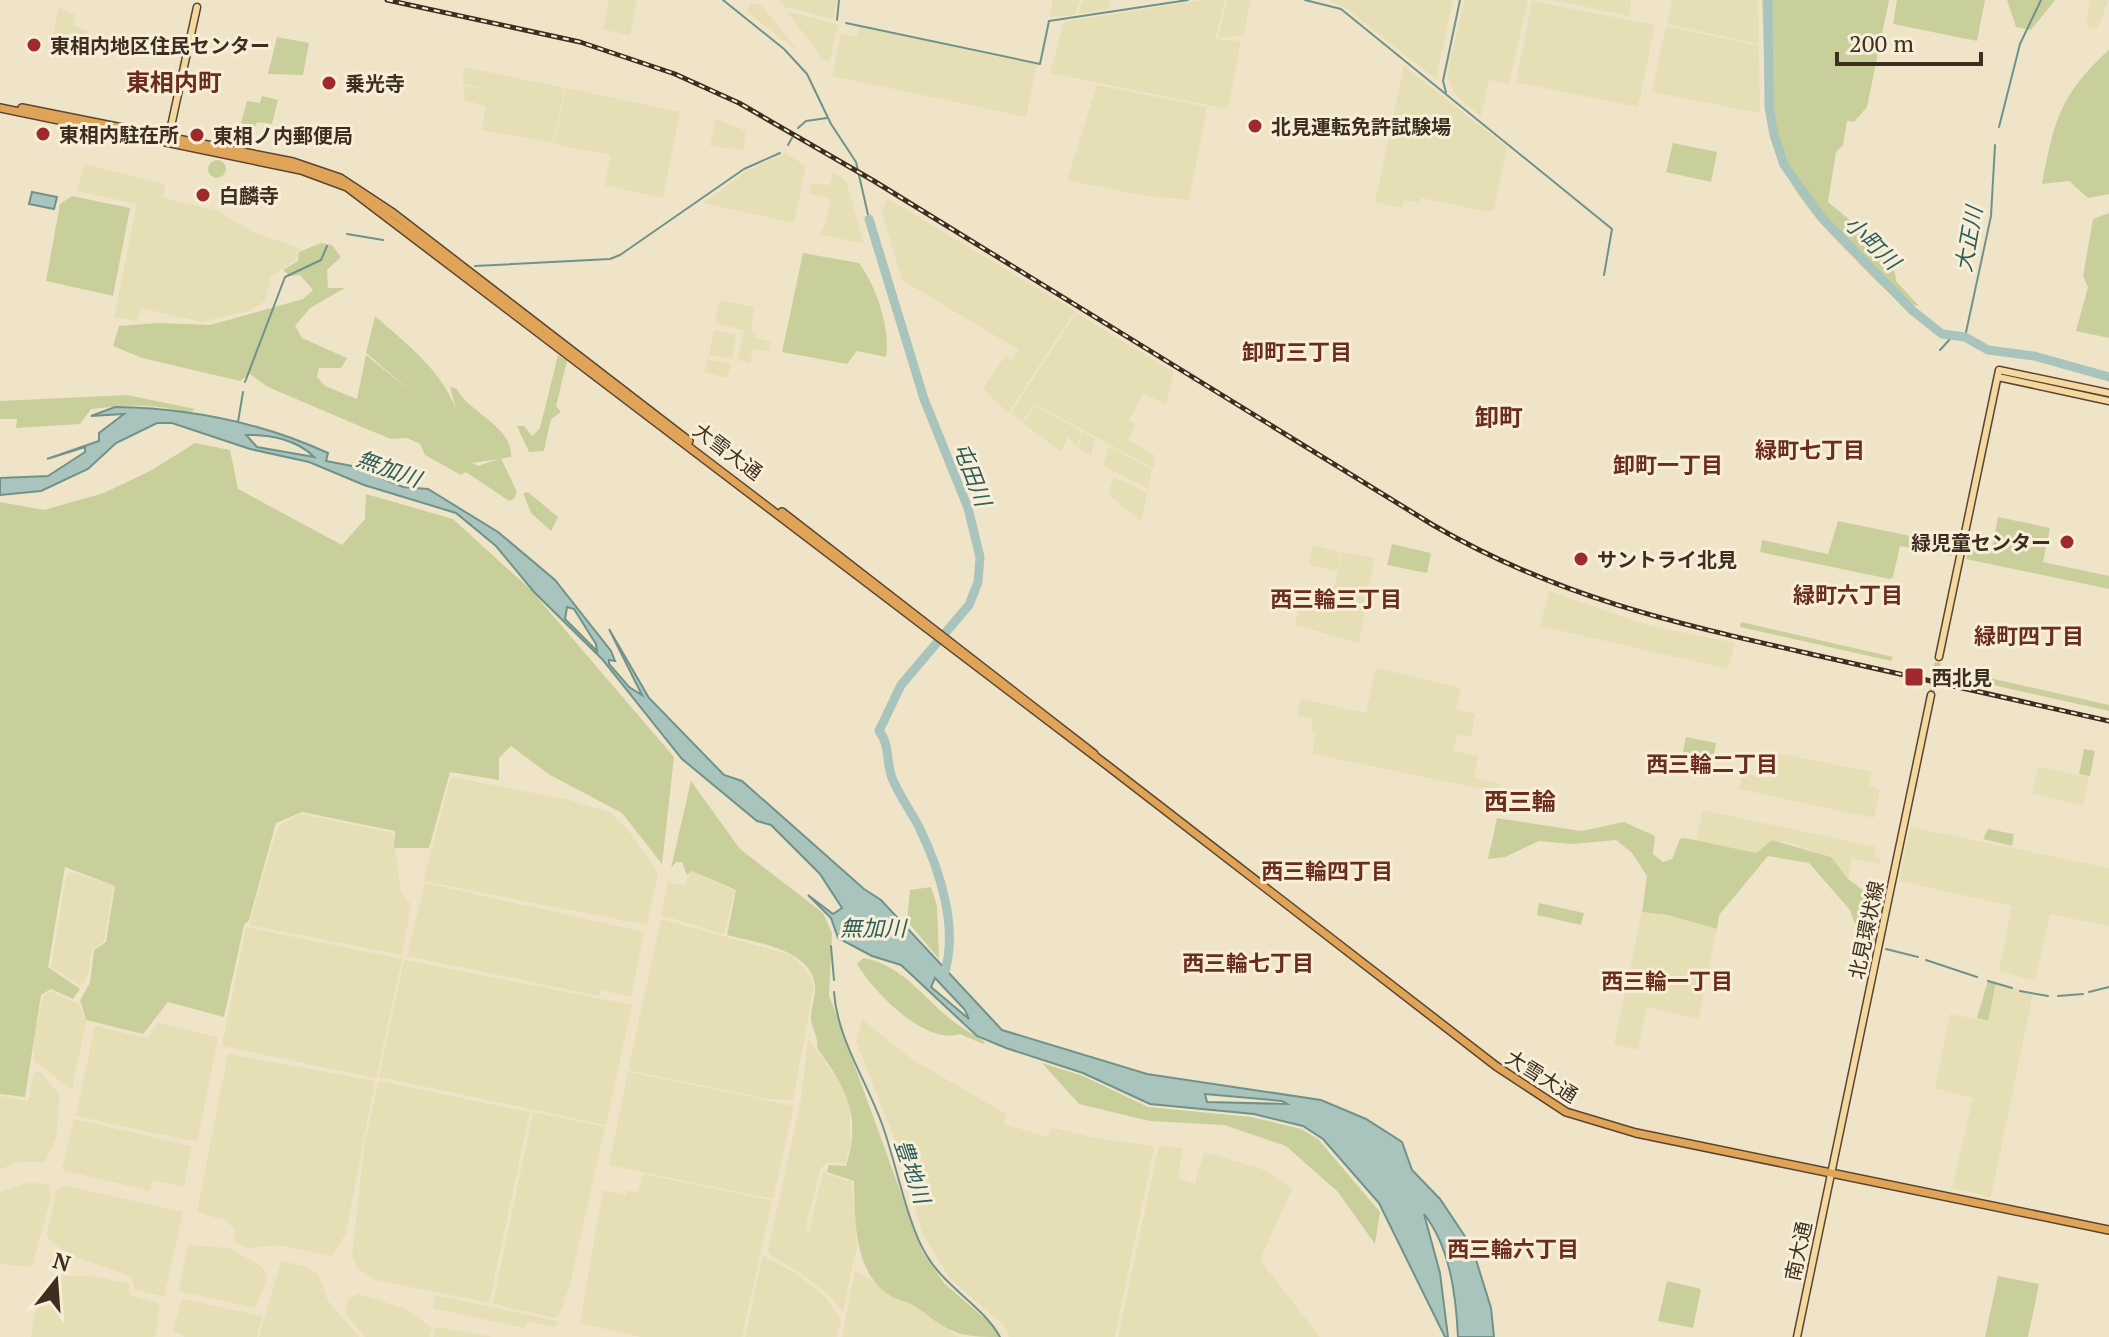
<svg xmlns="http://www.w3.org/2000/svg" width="2109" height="1337" font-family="'PT Serif','Noto Sans JP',serif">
  <rect width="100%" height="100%" fill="#f0e4c8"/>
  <path fill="#e6deb5" d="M609 0H637L630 36 603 29Z
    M779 0H837L833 19 785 7Z
    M1053 0H1080L1075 15 1050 17Z
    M1083 0H1111L1109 9 1078 14Z
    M1202 0H1225L1215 39 1241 41 1228 109 1050 73 1064 22Z
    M1227 0H1251L1243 35 1218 38Z
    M1331 0H1453L1436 79 1344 7 1330 2Z
    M1464 0H1528L1509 84 1489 80 1481 117 1454 93 1447 75Z
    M1552 0H1631L1629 16Z
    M1672 0H1758L1759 44 1667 24Z
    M2090 0H2109L2098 27 2090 28 2086 20Z
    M1532 1 1655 25 1638 107 1516 82Z
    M750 4 761 5 799 52 747 12Z
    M59 8 75 15 73 26 88 30 84 46 52 40Z
    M787 11 838 24 830 61 822 59Z
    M1666 26 1759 46 1760 113 1652 92Z
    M859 27 1037 65 1026 117 832 76 841 34 857 37Z
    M1404 66 1507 147 1494 210 1488 212 1421 198 1420 203 1404 200 1402 208 1375 202Z
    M464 67 565 88 553 143 482 130 486 106 463 100 465 86 494 91 463 84Z
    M1097 85 1207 107 1189 200 1139 195 1067 180Z
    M566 88 680 112 663 198 604 185 611 155 554 144Z
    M716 119 746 131 743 150 710 146Z
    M785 153 806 166 794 223 703 203 748 170Z
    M84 164 165 184 163 198 215 210 255 233 300 248 296 261 271 276 265 301 249 311 201 322 141 308 137 321 114 317 137 204 77 191Z
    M833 172 846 181 864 244 820 234 826 223 830 199 809 194 812 183 830 185Z
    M887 198 1075 311 1008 413 983 389 1005 356 1012 360 1019 350 902 280 882 212Z
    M720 300 754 307 751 331 756 333 755 338 771 342 769 351 753 349 750 363 737 360 744 330 715 323Z
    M1076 313 1174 372 1166 405 1143 393 1129 420 1135 424 1128 440 1156 456 1153 468 1035 404 1022 421 1011 413Z
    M714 330 736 334 732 359 709 355Z
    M707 359 731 364 727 378 704 372Z
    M1035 406 1081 431 1077 447 1068 437 1061 452 1023 423Z
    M1082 432 1095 438 1091 455 1078 449Z
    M1109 446 1152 470 1148 489 1103 466Z
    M1114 477 1147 493 1141 522 1108 494Z
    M1313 545 1341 552 1337 571 1309 565Z
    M1342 552 1374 558 1359 643 1295 625 1303 590 1332 596 1334 590 1348 593V601L1350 592 1334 589Z
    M1549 591 1647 625 1735 643 1728 669 1540 626Z
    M1376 668 1461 688 1456 709 1475 714 1471 736 1457 735 1453 751 1478 756 1474 778 1500 784 1498 792 1312 754 1316 733 1311 731 1313 719 1297 716 1301 699 1366 713Z
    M1773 752 1872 772 1869 786 1880 790 1874 818 1739 789 1743 773 1768 778Z
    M2038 767 2089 777 2083 805 2032 794Z
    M451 777 566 799 611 813 629 831 658 873 647 925 423 881Z
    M1703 810 1876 847 1874 857 1881 859 1880 864 1852 858 1848 879 1831 857 1790 843 1772 840 1756 853 1696 841Z
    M301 814 393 833 401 893 411 904 402 955 249 925 276 832 281 824Z
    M1910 827 2109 868V926L2050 914 2035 981 1999 971 2012 906 1899 881Z
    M692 871 735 891 724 934 661 915 668 882 684 885Z
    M71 872 114 886 104 941 92 950 89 970 84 983 79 985 51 967 66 876Z
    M425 883 644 932 631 997 601 990 599 996 407 956Z
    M1642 912 1668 915 1717 929 1698 1019 1647 1007 1638 1050 1614 1044Z
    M661 919 792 955 807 971 814 985 793 1100 767 1099 628 1070Z
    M246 927 402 959 376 1078 222 1046Z
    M404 960 632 1005 606 1125 379 1077Z
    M1996 983 2033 993 1991 1197 1952 1188 1973 1098 1935 1088 1950 1014 1988 1021Z
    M50 991 79 1004 86 1022 72 1090 34 1061V1040L43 997Z
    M862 1019 910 1058 1006 1114 1004 1124 1048 1137 1051 1127 1095 1138 1154 1146 1115 1337H1009L1005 1326 951 1280 923 1235 896 1143 856 1041Z
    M158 1023 218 1037 197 1142 76 1116 95 1026 147 1038Z
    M808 1039 841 1084 850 1104V1147L845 1164 828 1162 821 1168 806 1225 808 1235 823 1173 852 1182 857 1246 843 1312 831 1297 799 1272 770 1255 768 1250 801 1099Z
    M228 1054 375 1081 346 1233 332 1256 278 1245 248 1248 234 1242 235 1229 224 1220 197 1212Z
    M39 1071 60 1095 56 1139 45 1162H20L0 1169V1096L28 1101 34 1073Z
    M628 1072 794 1106 773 1199 609 1165Z
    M379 1081 530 1112 489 1303 376 1280 357 1268 352 1256 364 1146Z
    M533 1112 605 1127 570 1284 559 1316 555 1318 493 1304Z
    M74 1119 191 1146 184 1187 153 1180 150 1191 62 1170Z
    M1159 1146 1183 1148 1178 1178 1195 1184 1204 1152 1265 1170 1292 1189 1260 1260 1320 1337H1118Z
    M643 1174 772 1201 742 1337H642L580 1323 603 1190 625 1195 628 1190 638 1193Z
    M28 1183 48 1184 51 1197 32 1267 0 1264V1192Z
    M67 1186 183 1212 164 1297 134 1289 132 1277 71 1255 51 1242 47 1235 56 1190Z
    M188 1245 229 1248 261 1266 267 1275 265 1285 255 1308 178 1291Z
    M763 1255 801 1277 825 1297 841 1319 837 1337H745Z
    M281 1261 308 1267 318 1274 328 1301 359 1337H259Z
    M855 1271 877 1283 888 1295 908 1302 958 1337H842Z
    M59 1275 98 1277 129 1284V1295L160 1304 155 1337H31L34 1314Z
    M359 1294 406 1309 432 1328 429 1337H365L345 1312 348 1299Z
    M435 1295 557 1321 556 1327 527 1322 524 1328 433 1308Z
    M182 1299 262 1316 257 1337H185L173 1330Z
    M436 1327 494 1337H433Z"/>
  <path fill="#c9cf9b" d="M1762 0H1889L1867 107 1854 122 1847 121 1843 145 1836 152 1828 202C1848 219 1897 254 1896 281L1919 306C1890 300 1873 277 1852 256 1755 161 1768 126 1762 0Z
    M1897 0H1985L1977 41 1893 24Z
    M2007 0H2055L2031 30 2016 27Z
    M277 37 309 43 303 75 268 74Z
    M2109 50V194L2088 198 2069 181 2042 184C2054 122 2060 94 2109 50Z
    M262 96 278 100 272 124 257 122 255 127 241 123 247 101 260 103Z
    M1673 143 1717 152 1711 182 1666 172Z
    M208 169a9 9 0 1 1 18 0a9 9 0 1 1-18 0Z
    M72 196 130 208 113 296 46 281 60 204Z
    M2109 213V338L2076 331 2088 287 2083 276 2093 219Z
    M321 243 332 245 341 257 327 270 328 288H345L310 308 295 326 302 338 347 358 341 368H319L317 377 325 386 357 399 366 355 413 393 366 353 375 316C406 343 441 370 456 409L450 387 457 389C469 413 513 426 511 457L472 463 478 466 501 458 517 492 514 499 509 501 466 472 461 475 425 455 420 444 407 438 391 439 357 425 268 387 250 374 240 381 142 358 113 346 119 326 158 323 210 325 303 299 313 290 300 275 290 276 283 270 298 261 299 252Z
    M803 253 859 263C876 285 891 330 886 357L857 351 847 364 782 352Z
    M558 355 567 361 556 406 561 412 551 419 544 451 529 452 517 426H524L532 436 540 428Z
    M127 395 195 409 190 413C157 404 125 404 91 409L80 424 16 428 17 419H0V401Z
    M195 443 230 450 238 489 342 545 365 519 366 494 453 519 531 590 674 757 662 864 622 813 550 775 511 746 499 758V780L450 772 429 848H394L395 831 302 812 276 823 249 920 244 925 224 1017 168 1002 143 1034 86 1020 80 1000 90 983 94 950 106 942 115 886 65 867 48 967 80 989 73 999 51 989 41 995 25 1097 0 1094V502L44 510 104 493 152 470Z
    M528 492 558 517 551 531 531 513 523 493Z
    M1998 517 2050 528 2043 562 2109 576V589L1966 559 1968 549 1991 553Z
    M1838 521 1954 545 1951 556 1900 546 1893 577 1890 579 1760 552 1762 540 1828 554Z
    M1392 544 1431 553 1427 573 1387 565Z
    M1741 622 1893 657 1891 661 1740 627Z
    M1985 677 2109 705V711L1984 683Z
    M1686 737 1716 743 1712 767 1681 761Z
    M2084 749 2095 751 2090 776 2079 774Z
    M691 781 740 849 823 913 832 933 829 995 922 1251 944 1283 991 1324 999 1337C956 1337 951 1333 916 1307 908 1301 897 1300 889 1295 853 1271 855 1218 854 1181L827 1172 829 1165 846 1166C862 1115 846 1088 817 1048 819 1036 811 1029 811 1018 811 1007 816 996 815 986 811 948 755 943 727 935L736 890 692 871 687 875 682 862H676L671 868Z
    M1497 818 1581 831 1624 822 1655 836 1653 854 1663 862 1672 859 1680 839 1685 838 1756 853 1772 840 1831 857 1848 879 1868 894 1873 915 1883 926 1878 951 1861 942 1850 910 1809 863 1768 856 1719 915 1717 929 1668 915 1642 912 1647 876 1632 853 1616 840 1572 844 1539 841 1505 857 1488 859Z
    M1988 829 2014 834 2012 846 1983 839Z
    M931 887 937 906 939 959 907 921 910 890Z
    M1539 903 1584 913 1581 925 1537 915Z
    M863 958C903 965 923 998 953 1021 963 1029 975 1035 985 1042L983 1044 960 1034C925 1046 873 991 857 964Z
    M1988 980 1996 983 1988 1021 1977 1018Z
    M1042 1063 1083 1076 1148 1107 1251 1117 1301 1129 1318 1139 1380 1212 1375 1244 1338 1192 1286 1146 1224 1125 1150 1121 1079 1104Z
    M1998 1276 2039 1284 2028 1337H1985Z
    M1667 1281 1701 1289 1693 1328 1658 1321Z"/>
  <path fill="#a9c4bc" stroke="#6f938a" stroke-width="2" fill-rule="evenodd" d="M32 192 57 197 54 209 29 204Z
    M115 407C189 408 260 422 328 453L326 461 352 466 403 487 428 489 498 532 555 580 611 651 615 661 609 660V664L629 687 642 695 609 629 649 698 724 775 742 781 864 889 881 900 1002 1030 1147 1074 1321 1100 1366 1119 1402 1142 1412 1170 1440 1199 1472 1247 1491 1308 1494 1337H1458C1456 1295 1450 1247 1424 1214L1440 1273 1448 1337H1445L1379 1203 1323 1139 1303 1126 1254 1114 1150 1104 1083 1073 1006 1048 977 1036 901 965 872 956 838 938 831 918 808 895 833 914 842 908 820 874 771 825 757 821 682 759 602 659 534 592 496 546 456 513 364 485 309 462 250 449 172 423H157L116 443 88 469 41 491 0 495V478L48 476 85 452V447L47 459 99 441V433L124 414 91 416ZM246 435C269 434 298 440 314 457L257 447ZM567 607 574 609 596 644 597 651 565 619ZM935 978 965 1010 969 1019 931 987ZM1205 1094 1282 1101 1287 1104 1207 1102Z"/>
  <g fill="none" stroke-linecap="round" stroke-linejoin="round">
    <path stroke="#6f938a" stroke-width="2" d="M723 0 784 49 807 74 831 124 856 162 869 219
      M1305 0 1341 9 1612 229 1604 275
      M837 20 839 0
      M846 23 1040 64 1049 21 1188 0
      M1446 92 1443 81 1460 0
      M1999 127 2020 44 2041 0
      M798 128 806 121 827 118
      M788 145 792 138
      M347 234 383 240
      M475 266 610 259 620 255 744 169 780 153
      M1965 337 1991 216 1995 145
      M1940 350 1951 338
      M245 382 285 277 321 260 327 246
      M238 422 243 392
      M831 946 834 980
      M1886 949 1918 957
      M1926 960 1977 977
      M1988 981 2012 988
      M2020 991 2048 996
      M834 992C837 1038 867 1082 882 1124 895 1159 908 1227 927 1256 946 1288 983 1306 1000 1337
      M2089 992 2109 987
      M2058 996 2083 994"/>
    <path stroke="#a9c4bc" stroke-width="9" d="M1768 0 1769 107 1774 135 1784 165 1822 218 1913 311 1942 334 1965 337 1988 350 2034 356 2109 377
      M869 219 924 399 968 508 980 557 978 582 969 605 901 685 879 731C890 744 886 762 892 778 899 795 910 810 919 827 940 870 960 931 943 977"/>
    <path stroke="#ccc0a6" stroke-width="6" stroke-dasharray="6 3" stroke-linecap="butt" d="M1931 695 1939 657"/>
    <defs>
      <path id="major" d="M168 140 197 7
        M1998 377 2109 401
        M1939 657 1999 370 2109 393
        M1797 1337 1931 695"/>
      <path id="highway" d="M0 108 301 170 347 187 1108 766 1496 1066 1566 1112 1636 1133 2109 1230
        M22 108 293 162 340 178 393 213 689 441
        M782 512 1094 754"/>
    </defs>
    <use href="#major" stroke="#5b4430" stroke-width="9"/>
    <use href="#highway" stroke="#5b4430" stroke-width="10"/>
    <use href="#major" stroke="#f3d9a0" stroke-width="6"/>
    <use href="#highway" stroke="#e0a458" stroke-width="7"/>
    <defs>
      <path id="rail" d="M387 0 580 42 675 74 739 103 874 181 1433 525C1560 599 1683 625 1824 657 1919 678 2014 700 2109 721"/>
    </defs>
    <use href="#rail" stroke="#3d2e20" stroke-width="5"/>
    <use href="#rail" stroke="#f7eed8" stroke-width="2" stroke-dasharray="6" stroke-linecap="butt"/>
  </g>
  <g fill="#9e2a2b" stroke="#f7eed8" stroke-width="3">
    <circle cx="34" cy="45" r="8"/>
    <circle cx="329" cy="83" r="8"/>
    <circle cx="1255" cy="126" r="8"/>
    <circle cx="43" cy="134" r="8"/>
    <circle cx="197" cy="135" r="8"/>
    <circle cx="203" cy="195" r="8"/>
    <circle cx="2067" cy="542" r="8"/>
    <circle cx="1581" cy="559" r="8"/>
    <rect x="1904" y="667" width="20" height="20" rx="4"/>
  </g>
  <g text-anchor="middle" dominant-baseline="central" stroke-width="6" stroke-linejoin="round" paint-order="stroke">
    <g font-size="20" font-weight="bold" fill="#3d2e20" stroke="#f7eed8" text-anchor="start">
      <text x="50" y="45">東相内地区住民センター</text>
      <text x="345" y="83">乗光寺</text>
      <text x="1271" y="126">北見運転免許試験場</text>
      <text x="59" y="134">東相内駐在所</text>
      <text x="213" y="135">東相ノ内郵便局</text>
      <text x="219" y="195">白麟寺</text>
      <text x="2051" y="542" text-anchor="end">緑児童センター</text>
      <text x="1597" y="559">サントライ北見</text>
      <text x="1932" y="677">西北見</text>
    </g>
    <g font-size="20" fill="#3d2e20" stroke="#f7eed8">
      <text transform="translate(728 451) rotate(37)">大雪大通</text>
      <text transform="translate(1866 930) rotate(-78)">北見環状線</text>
      <text transform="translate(1542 1076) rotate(32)">大雪大通</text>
      <text transform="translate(1798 1251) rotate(-78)">南大通</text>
    </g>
    <g font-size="22" font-style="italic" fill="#2f5d5a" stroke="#f7eed8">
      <text transform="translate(1968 239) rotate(-80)">大正川</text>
      <text transform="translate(1873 242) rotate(44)">小町川</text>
      <text transform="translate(389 468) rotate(20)">無加川</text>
      <text transform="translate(973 474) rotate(69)">屯田川</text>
      <text x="873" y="927">無加川</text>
      <text transform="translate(913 1171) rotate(71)">豊地川</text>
    </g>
    <g font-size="22" font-weight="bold" fill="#6b2e1e" stroke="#f7eed8">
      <text x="1297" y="351">卸町三丁目</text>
      <text x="1810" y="449">緑町七丁目</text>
      <text x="1668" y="464">卸町一丁目</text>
      <text x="1848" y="594">緑町六丁目</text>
      <text x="1336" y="598">西三輪三丁目</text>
      <text x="2029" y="635">緑町四丁目</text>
      <text x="1712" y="763">西三輪二丁目</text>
      <text x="1327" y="870">西三輪四丁目</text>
      <text x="1248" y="962">西三輪七丁目</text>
      <text x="1667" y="980">西三輪一丁目</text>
      <text x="1513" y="1248">西三輪六丁目</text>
    </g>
    <g font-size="24" font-weight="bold" fill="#6b2e1e" stroke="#f7eed8">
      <text x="174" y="82">東相内町</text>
      <text x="1499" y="417">卸町</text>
      <text x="1520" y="801">西三輪</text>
    </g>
  </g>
  <g transform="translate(56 1281) rotate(17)" stroke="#f7eed8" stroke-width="6" paint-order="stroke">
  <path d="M0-6L14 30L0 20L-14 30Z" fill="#3d2e20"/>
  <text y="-12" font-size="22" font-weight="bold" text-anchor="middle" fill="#3d2e20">N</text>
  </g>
  <path d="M1837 52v12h144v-12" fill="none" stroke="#3d2e20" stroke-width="4"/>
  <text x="1849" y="52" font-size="24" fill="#3d2e20" stroke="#f7eed8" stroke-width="6" paint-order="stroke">200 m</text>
</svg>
